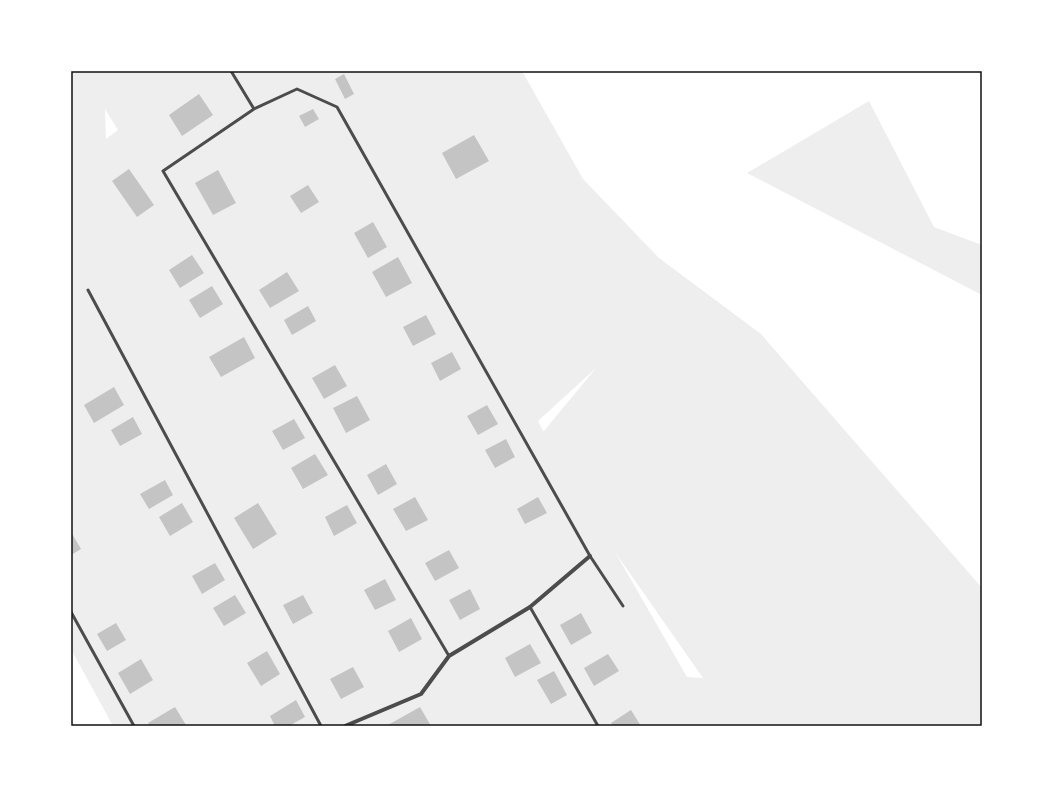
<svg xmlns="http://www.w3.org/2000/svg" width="1053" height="797" font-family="'IBM Plex Serif',serif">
  <rect width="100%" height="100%" fill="#fff"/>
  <path fill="#eee" fill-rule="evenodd" d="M71 71H522L583 179 659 258 761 334 982 588V726H113L71 649ZM105 109 118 130 106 139ZM596 368 544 431H543L538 421ZM615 552 703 678 687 677Z
    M869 101 934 227 982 245V295L747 173Z"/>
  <path fill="#c4c4c4" d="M344 74 354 94 345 99 335 79Z
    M199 94 213 115 182 136 169 115Z
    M313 109 319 119 305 127 299 116Z
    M474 135 489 161 456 179 442 153Z
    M129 169 154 205 137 217 112 181Z
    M218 170 236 203 213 215 195 183Z
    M308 185 319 202 301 213 290 196Z
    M373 222 387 247 368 258 354 233Z
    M192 255 204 273 180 288 169 270Z
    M398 257 412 283 386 297 372 272Z
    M287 272 299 291 270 308 259 290Z
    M212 286 223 304 200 318 189 300Z
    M308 306 316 321 292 335 284 320Z
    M426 315 436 334 413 346 403 327Z
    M244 337 255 358 221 377 209 357Z
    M452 352 461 369 440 381 431 363Z
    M335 365 347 386 324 399 312 378Z
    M114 387 124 405 94 423 84 405Z
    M357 396 370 420 346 433 333 408Z
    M487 405 498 424 478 435 467 416Z
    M133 417 142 434 120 446 111 430Z
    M294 419 305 438 283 450 272 431Z
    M506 439 515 457 495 468 485 450Z
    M315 454 328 475 303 489 291 468Z
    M386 464 397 484 378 495 367 475Z
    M165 480 173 495 149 509 140 494Z
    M415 497 428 520 406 531 393 509Z
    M538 497 547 513 525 524 517 509Z
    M182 503 193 522 170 536 159 517Z
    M258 503 277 534 253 549 234 518Z
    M347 505 357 523 334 536 325 517Z
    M71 532 81 549 71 555Z
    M449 550 459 568 435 581 425 563Z
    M215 563 225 580 202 594 192 576Z
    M385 579 396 600 375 610 364 590Z
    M470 589 480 609 460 620 449 600Z
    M235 595 246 613 224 626 213 608Z
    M303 595 313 613 293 624 283 605Z
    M581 613 592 633 571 645 560 625Z
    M411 618 422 639 399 652 388 631Z
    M116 623 126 640 107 651 97 634Z
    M530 644 541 663 515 677 505 658Z
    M267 651 280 674 261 686 247 663Z
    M608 654 619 671 594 686 584 668Z
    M141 659 153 680 130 694 118 673Z
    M353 667 364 687 341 699 330 679Z
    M554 671 567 695 551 704 537 680Z
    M296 700 305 717 289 726H275L270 716Z
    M175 707 186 725 150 726 148 723Z
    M420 707 431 726H386Z
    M631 710 641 726H613L611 723Z"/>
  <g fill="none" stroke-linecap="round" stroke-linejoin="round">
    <path stroke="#4c4c4c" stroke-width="3" d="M231 71 254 109
      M88 290 321 726
      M530 607 598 726
      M71 612 134 726
      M449 656 163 171 254 109 297 89 337 107 590 556 623 606"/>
    <path stroke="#4c4c4c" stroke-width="4" d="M345 726 421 694 449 656 530 607 590 556"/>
  </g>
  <rect width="1053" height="797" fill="none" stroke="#ffffff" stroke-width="144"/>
  <rect x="72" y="72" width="909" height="653" fill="none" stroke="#111" stroke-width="1.5"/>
</svg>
